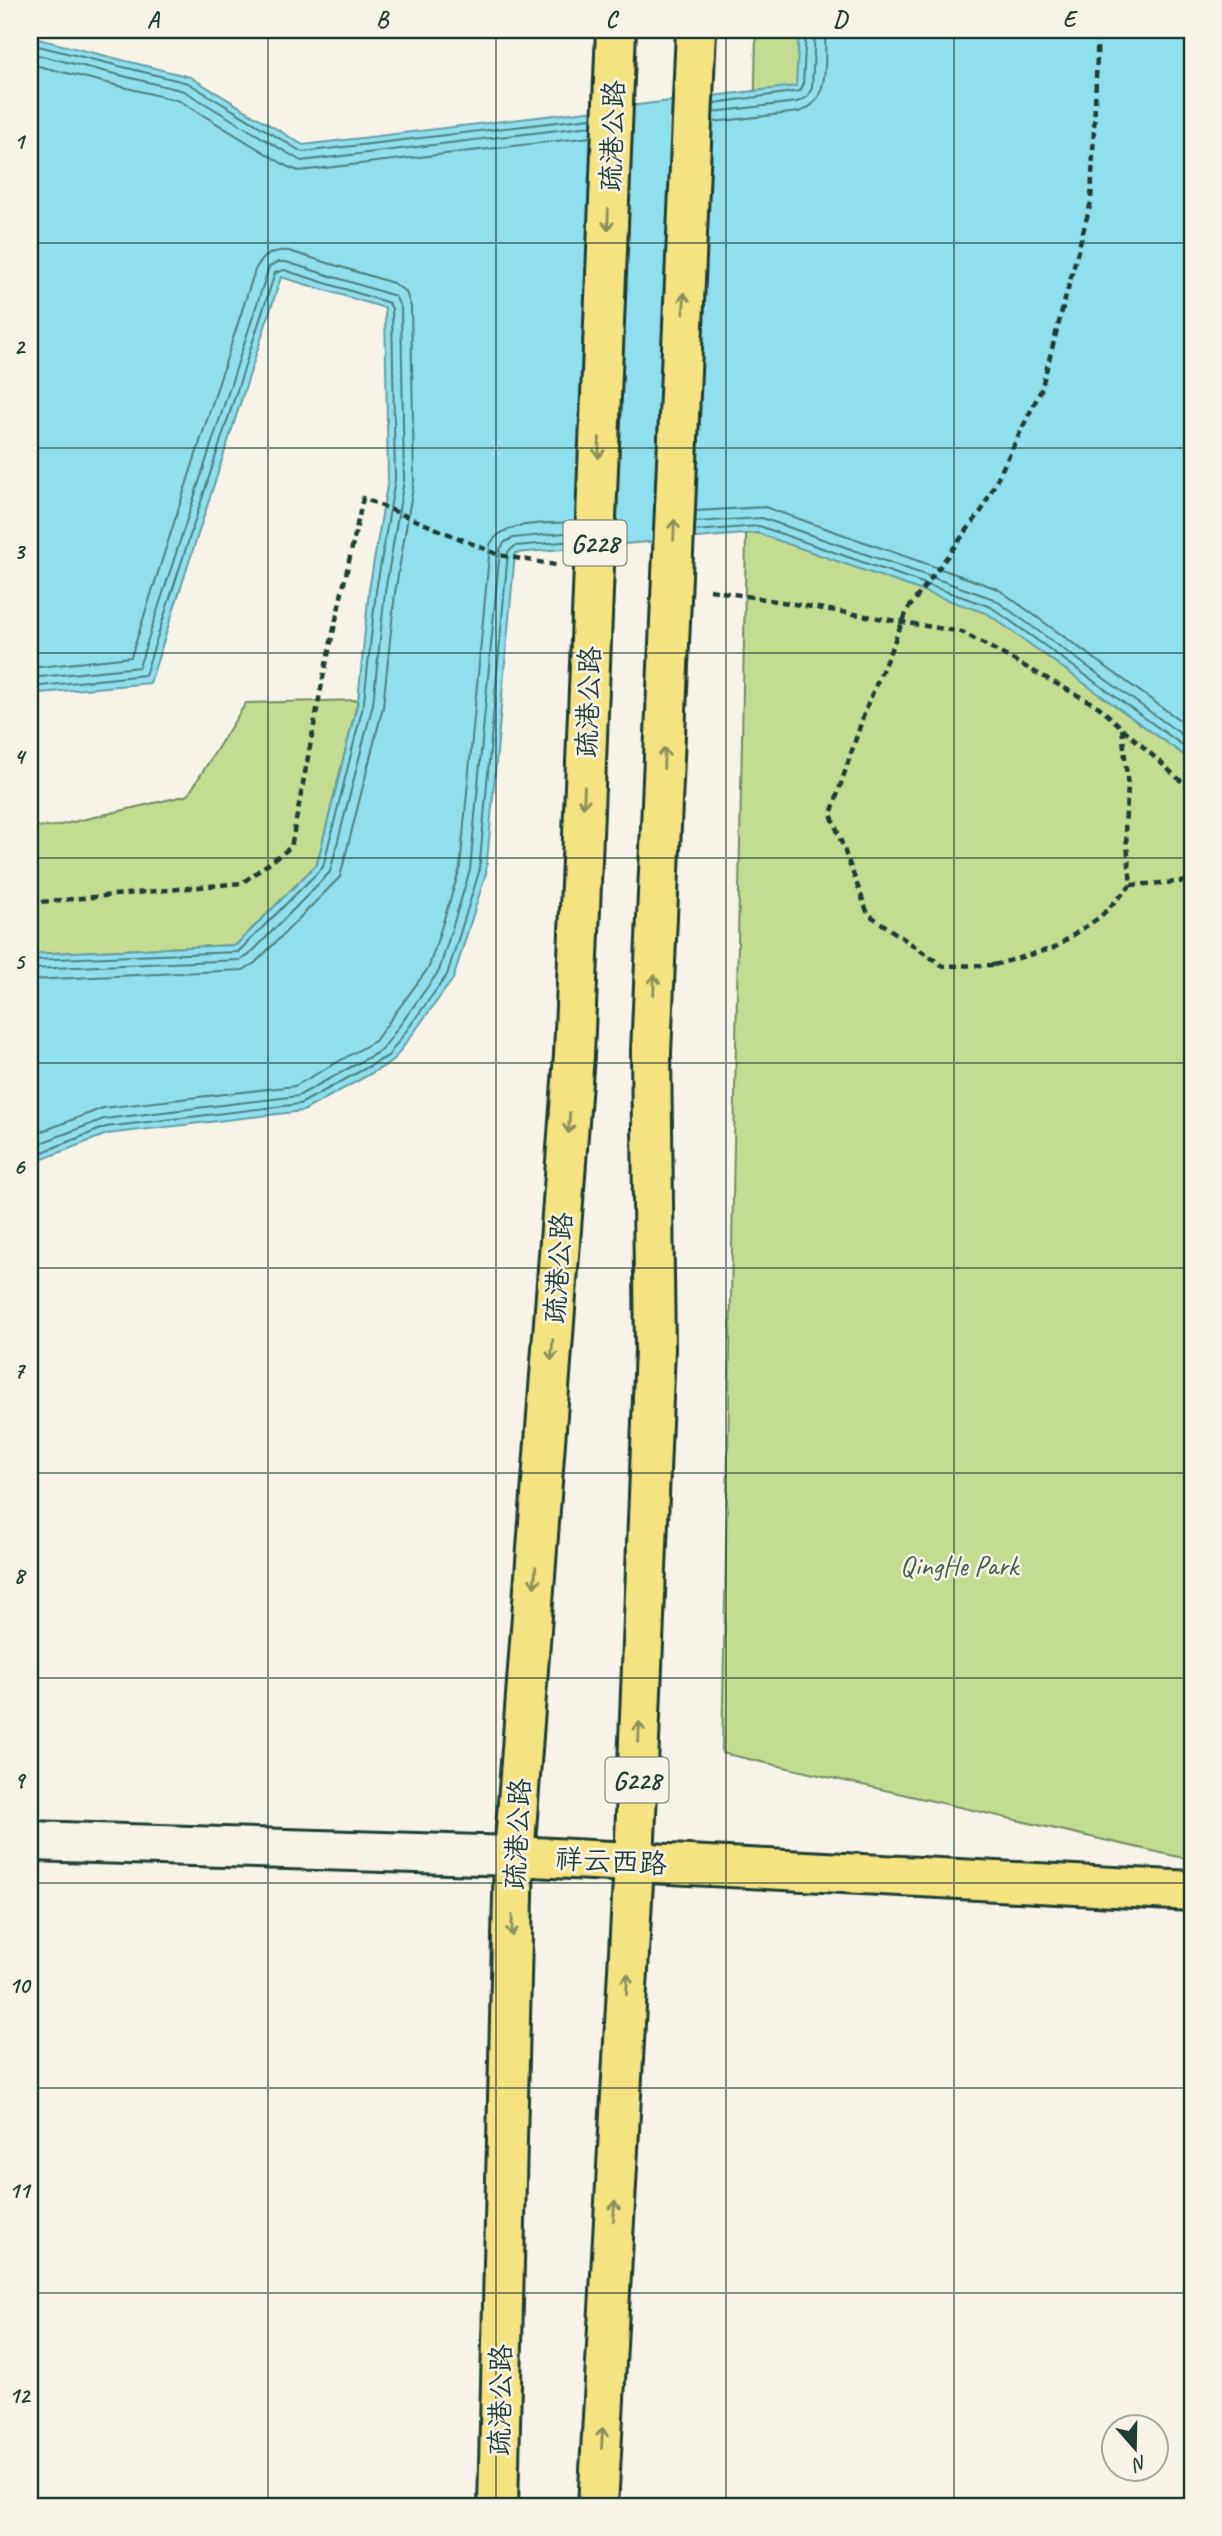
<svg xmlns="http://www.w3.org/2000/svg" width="1222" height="2536" font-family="Caveat,'LXGW WenKai TC',sans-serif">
  <rect width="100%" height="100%" fill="#f7f3e8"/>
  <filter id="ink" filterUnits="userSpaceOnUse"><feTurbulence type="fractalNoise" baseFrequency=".0143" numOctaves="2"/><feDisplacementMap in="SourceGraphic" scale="14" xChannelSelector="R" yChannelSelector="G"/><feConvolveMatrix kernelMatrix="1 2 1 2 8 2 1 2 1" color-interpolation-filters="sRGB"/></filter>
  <g filter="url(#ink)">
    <path fill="#c4dc92" stroke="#728c63" stroke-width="2" d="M756 30H1192V1860L722 1753Z
      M358 700 317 864 236 945 30 954V827L56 826 188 795 246 703Z"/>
    <path fill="#90dfee" stroke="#639ea4" stroke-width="2" d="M799 30H1192V761L988 614 757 533 515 553 486 873 453 979 392 1062 303 1111 107 1134 30 1164V954L236 945 317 864 358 701 369 590 388 480 385 308 281 277 150 683 30 694V37L190 77 303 145 796 86Z"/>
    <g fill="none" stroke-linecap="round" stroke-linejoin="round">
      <path stroke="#4c7e7e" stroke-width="2" d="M30 44 188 83 302 152 591 118
        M30 53 184 91 301 161 591 126
        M30 64 180 101 288 167 299 171 591 137
        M714 103 800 91 803 85 806 30
        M713 112 797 102 807 97 812 88 815 30
        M713 122 799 112C831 103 825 57 825 30
        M696 511 765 507 998 589 1192 729
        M695 522 762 518 994 599 1192 742
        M695 531 759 526 991 607 1192 752
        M30 668 131 657 255 270C262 256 273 249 289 251L393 283 406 292 411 307 414 481 395 593 383 707 340 877 255 963 243 970 30 980
        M30 678 139 667 269 267 278 262H286L395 296 401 308 404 480 385 592 373 704 330 872 248 956 240 960 30 969
        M30 687 145 675 275 273 284 270 389 303 392 309 395 480 376 591 364 702 323 867 238 952 30 960
        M30 1136 103 1108 295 1086 375 1041 429 967 460 868 490 545C503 519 549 524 575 522
        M30 1147 104 1119 298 1096 382 1050 439 971 470 870 500 549 505 542 513 538 574 532
        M30 1157 106 1127 300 1104 388 1056 447 975 479 872 508 552 515 546 574 541"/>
      <defs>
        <path id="minor" d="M30 1841 514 1856"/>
        <path id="major" d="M514 1856 1192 1891"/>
        <path id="highway" d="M498 2506 514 1856 574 1055
          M598 2506 634 1863 655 1349 651 1053"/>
      </defs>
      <use href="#minor" stroke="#1f3d34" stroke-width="44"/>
      <use href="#major" stroke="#1f3d34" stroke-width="44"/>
      <use href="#highway" stroke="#1f3d34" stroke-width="44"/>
      <path stroke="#1f3d34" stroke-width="4.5" stroke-dasharray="7 5" stroke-linecap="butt" d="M710 590 962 632 1099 707 1192 791
        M1131 885 1192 881
        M30 903 242 883 291 847 323 678 363 498 499 555 556 565
        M994 965 1054 948 1100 917 1131 885 1125 825 1128 788 1122 727"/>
      <use href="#minor" stroke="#f7f3e8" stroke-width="38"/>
      <use href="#major" stroke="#f5e382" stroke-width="38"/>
      <use href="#highway" stroke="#f5e382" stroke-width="38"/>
      <defs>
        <path id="highway-bridge" d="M651 1053 696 30
          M574 1055 616 30"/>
      </defs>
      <use href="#highway-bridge" stroke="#1f3d34" stroke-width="44" stroke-linecap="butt"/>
      <path stroke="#1f3d34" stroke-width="4.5" stroke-dasharray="7 5" stroke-linecap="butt" d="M994 965 943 966 868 914 831 814 865 711 908 609 982 510 1041 390 1091 202 1098 30"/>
      <use href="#highway-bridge" stroke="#f5e382" stroke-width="38"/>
    </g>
    <defs><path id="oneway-shaft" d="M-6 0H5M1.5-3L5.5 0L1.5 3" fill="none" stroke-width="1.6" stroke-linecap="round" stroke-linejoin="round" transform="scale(1.75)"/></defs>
    <g stroke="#8a905b">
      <use href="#oneway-shaft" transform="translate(608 220) rotate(92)"/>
      <use href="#oneway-shaft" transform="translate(684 303) rotate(-88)"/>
      <use href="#oneway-shaft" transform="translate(599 448) rotate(92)"/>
      <use href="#oneway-shaft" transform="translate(674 530) rotate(-88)"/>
      <use href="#oneway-shaft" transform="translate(664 758) rotate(-88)"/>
      <use href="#oneway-shaft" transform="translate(584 797) rotate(92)"/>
      <use href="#oneway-shaft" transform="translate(654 985) rotate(-88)"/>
      <use href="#oneway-shaft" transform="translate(569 1123) rotate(94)"/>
      <use href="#oneway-shaft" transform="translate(552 1350) rotate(94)"/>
      <use href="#oneway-shaft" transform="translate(535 1577) rotate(94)"/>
      <use href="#oneway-shaft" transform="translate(639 1732) rotate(-88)"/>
      <use href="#oneway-shaft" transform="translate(512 1926) rotate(91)"/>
      <use href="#oneway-shaft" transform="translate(627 1984) rotate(-87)"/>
      <use href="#oneway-shaft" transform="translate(614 2211) rotate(-87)"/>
      <use href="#oneway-shaft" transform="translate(602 2438) rotate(-87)"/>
    </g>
  </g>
  <path fill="none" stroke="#1f3d34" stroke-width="2" stroke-opacity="0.55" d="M268 30V2506M496 30V2506M726 30V2506M954 30V2506M30 243H1192M30 448H1192M30 653H1192M30 858H1192M30 1063H1192M30 1268H1192M30 1473H1192M30 1678H1192M30 1883H1192M30 2088H1192M30 2293H1192"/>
  <g text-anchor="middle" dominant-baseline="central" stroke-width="5" stroke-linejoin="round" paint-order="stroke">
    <g fill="#f7f3e8" stroke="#60746a" stroke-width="2">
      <rect x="563.5" y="520.5" width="63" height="45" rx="5"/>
      <rect x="605.5" y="1757.5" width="63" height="45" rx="5"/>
    </g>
    <g font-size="26" font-weight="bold" fill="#1f3d34">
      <text x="595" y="543">G228</text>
      <text x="637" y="1780">G228</text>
    </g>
    <g font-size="28" fill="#1f3d34" stroke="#f7f3e8">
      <text transform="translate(612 136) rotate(-88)">疏港公路</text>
      <text transform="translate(588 702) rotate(-88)">疏港公路</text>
      <text transform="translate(558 1268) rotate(-86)">疏港公路</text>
      <text transform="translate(517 1834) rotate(-87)">疏港公路</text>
      <text transform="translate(611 1861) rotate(3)">祥云西路</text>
      <text transform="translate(500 2400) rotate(-89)">疏港公路</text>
    </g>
    <g font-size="28" fill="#405d47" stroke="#f7f3e8">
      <text x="959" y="1565">QingHe Park</text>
    </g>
  </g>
  <rect width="1222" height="2536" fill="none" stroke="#f7f3e8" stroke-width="77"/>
  <g transform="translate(1135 2448) rotate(160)"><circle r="33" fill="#f7f3e8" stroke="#a1aaa0" stroke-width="2"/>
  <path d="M0-5L12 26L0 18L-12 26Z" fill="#1f3d34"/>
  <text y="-10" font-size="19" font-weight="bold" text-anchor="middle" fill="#1f3d34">N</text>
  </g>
  <rect x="38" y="38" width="1146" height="2460" fill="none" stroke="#1f3d34" stroke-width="2.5"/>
  <g font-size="23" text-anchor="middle" font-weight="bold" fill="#1f3d34">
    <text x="153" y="27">A</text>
    <text x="382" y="27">B</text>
    <text x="611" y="27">C</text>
    <text x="840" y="27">D</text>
    <text x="1069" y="27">E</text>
    <text x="19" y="149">1</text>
    <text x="19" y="354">2</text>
    <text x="19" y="559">3</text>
    <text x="19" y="764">4</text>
    <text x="19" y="969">5</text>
    <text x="19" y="1174">6</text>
    <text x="19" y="1378">7</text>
    <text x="19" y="1583">8</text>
    <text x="19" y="1788">9</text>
    <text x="19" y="1993">10</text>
    <text x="19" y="2198">11</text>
    <text x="19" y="2403">12</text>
  </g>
</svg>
